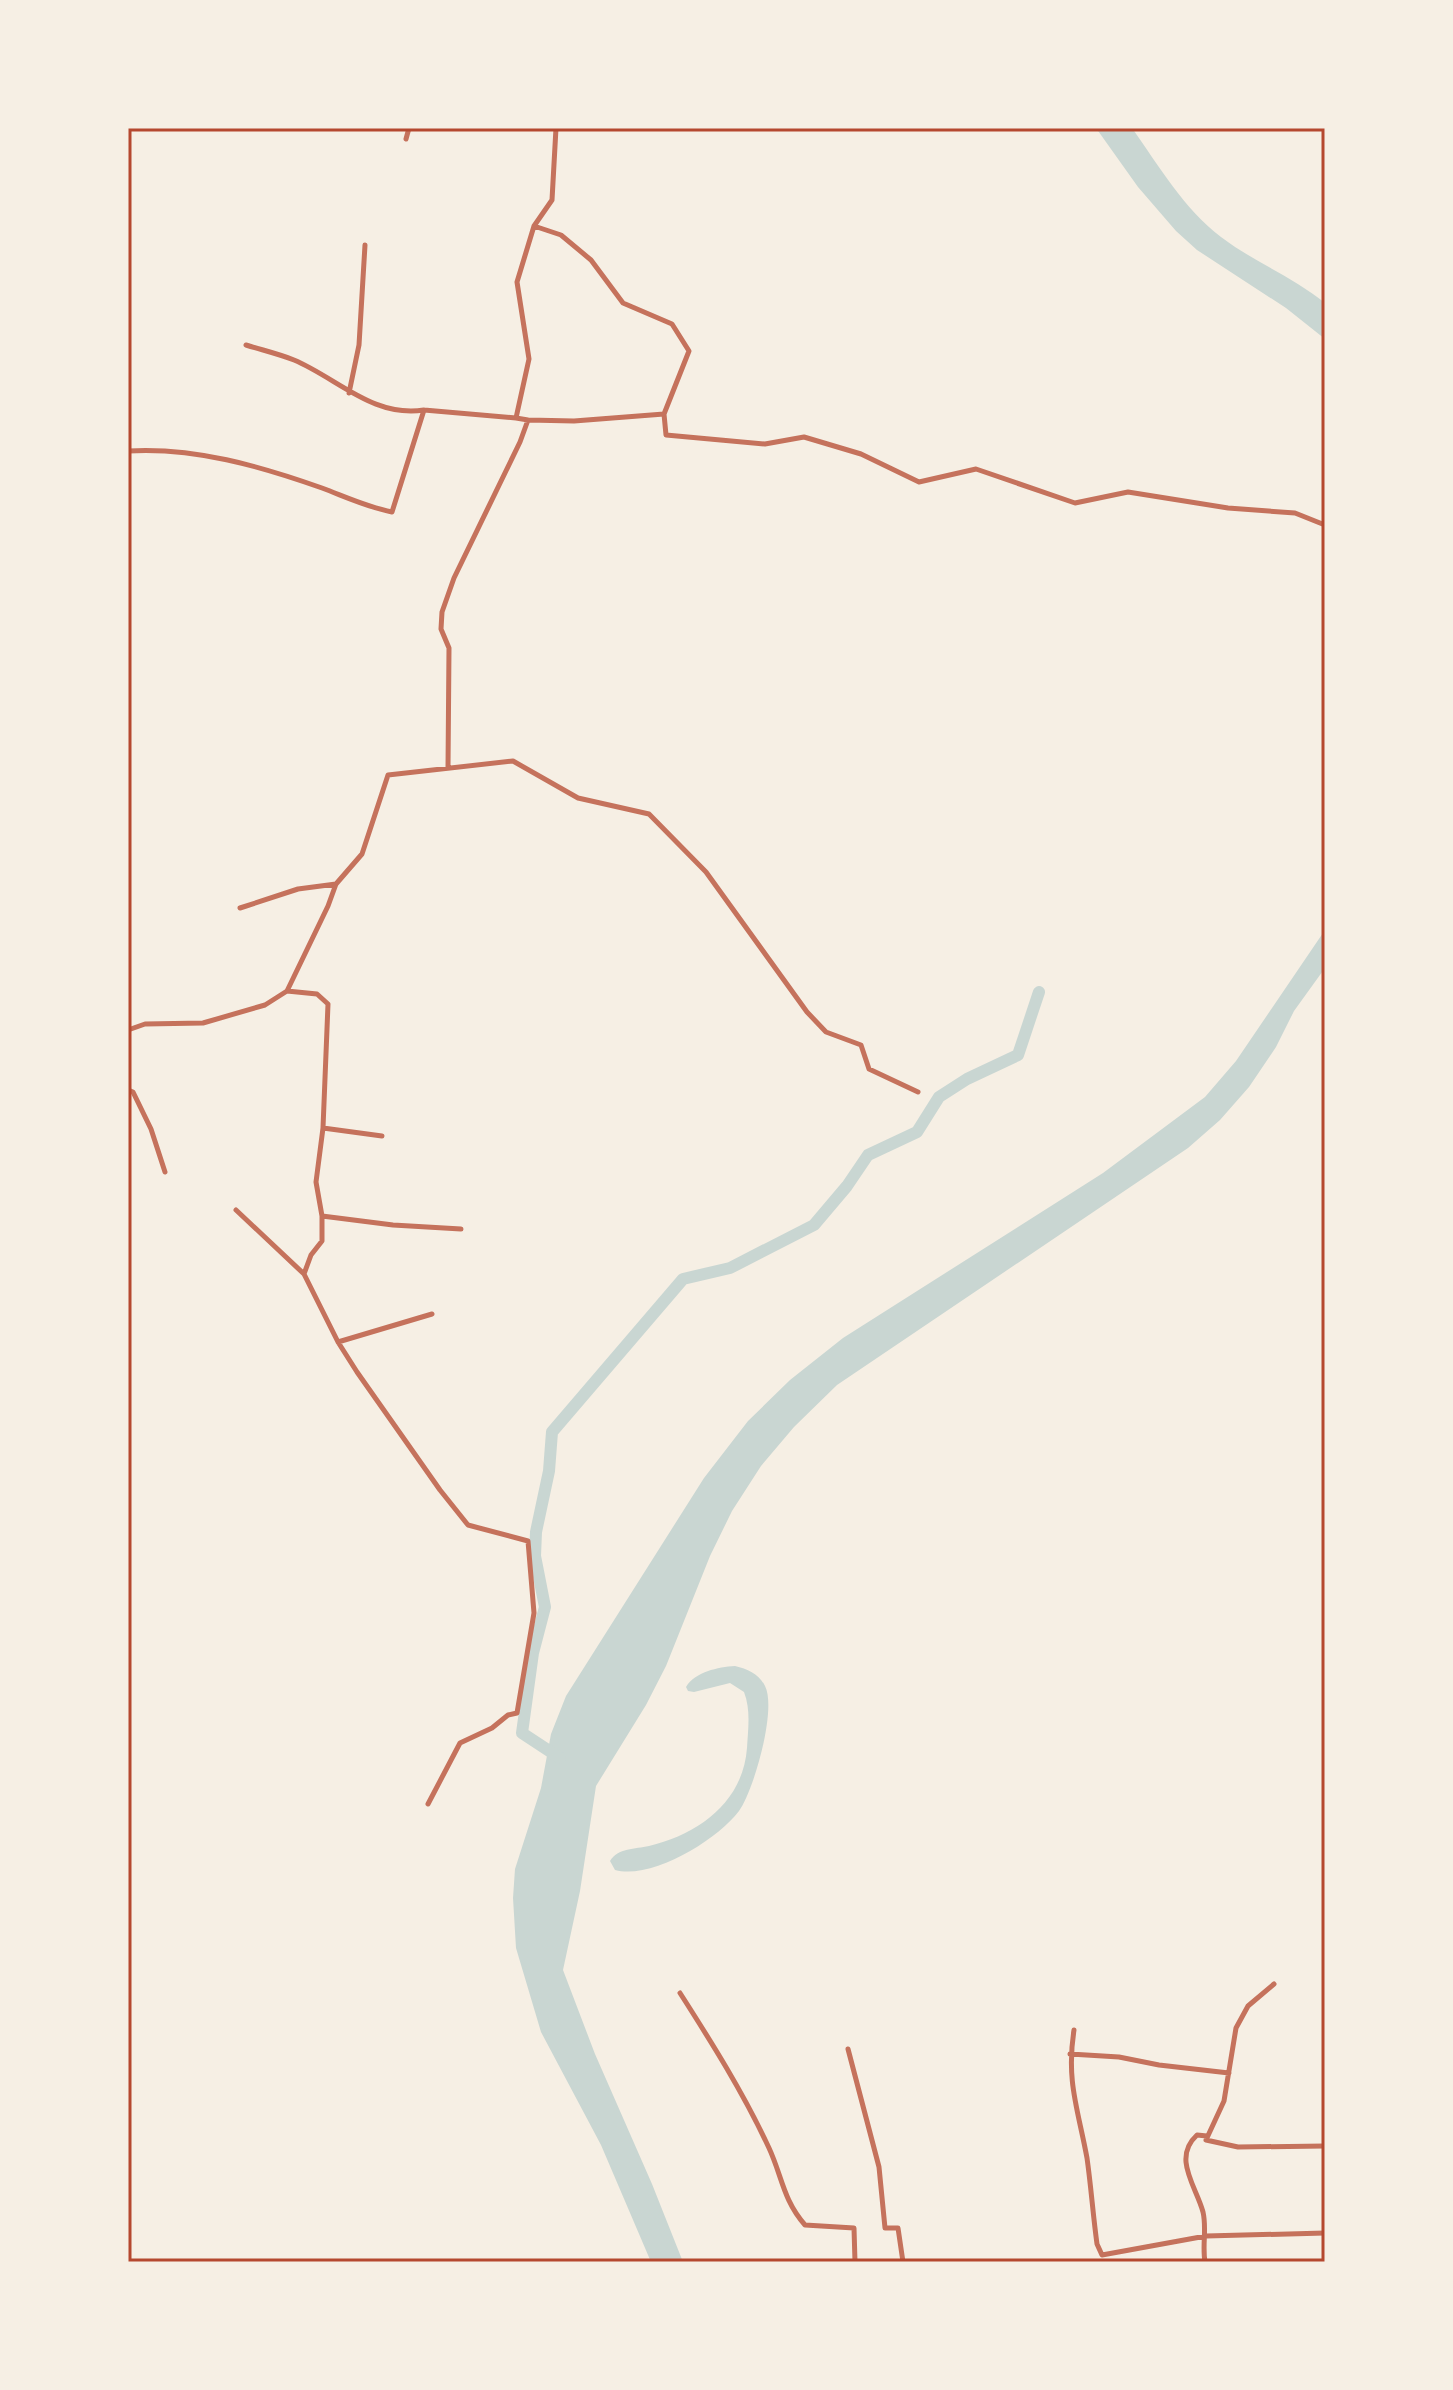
<svg xmlns="http://www.w3.org/2000/svg" width="1453" height="2390" font-family="Cabin,sans-serif">
  <rect width="100%" height="100%" fill="#f6efe4"/>
  <path fill="#c9d6d2" d="M1096 128H1132C1159 166 1184 209 1221 237 1254 262 1293 277 1325 303V339L1286 308 1197 250 1176 231 1138 187Z
    M1325 930V968L1294 1011 1276 1047 1249 1087 1220 1120 1188 1148 837 1385 794 1427 761 1466 732 1511 710 1556 666 1666 646 1705 596 1786 580 1891 563 1970 595 2054 652 2184 683 2262H651L601 2145 541 2032 516 1948 513 1898 515 1869 541 1788 551 1734 566 1696 704 1478 748 1421 790 1380 843 1338 1103 1173 1205 1097 1236 1061Z
    M735 1666C748 1669 759 1674 765 1686 777 1709 754 1790 739 1811 717 1840 652 1880 615 1870L610 1861C618 1848 635 1849 649 1846 699 1834 743 1802 747 1748 748 1729 751 1710 744 1692L730 1683 694 1692 688 1691 686 1687C695 1672 718 1667 735 1666Z"/>
  <g fill="none" stroke-linecap="round" stroke-linejoin="round">
    <path stroke="#c9d6d2" stroke-width="12" d="M560 1758 522 1733 533 1653 545 1607 535 1556 536 1532 549 1471 552 1432 683 1279 730 1268 814 1225 847 1186 868 1155 917 1132 939 1097 967 1079 1018 1055 1039 992"/>
    <path stroke="#c5725c" stroke-width="5" d="M406 139 409 128
      M534 226 561 235 591 260 623 303 672 324 689 351 664 414
      M246 345C262 350 279 354 294 360 337 378 373 418 424 410
      M349 393 359 345 365 245
      M528 420 574 421 664 414 666 435 765 444 804 437 861 454 919 482 976 469 1075 503 1128 492 1228 508 1295 513 1325 525
      M128 451C194 447 260 466 322 488 346 497 367 507 392 512L424 410 516 418
      M448 768 449 648 441 629 442 612 454 578 520 442 528 420 516 418 529 359 517 282 534 226 552 200 556 128
      M240 908 298 889 336 884
      M287 991 317 994 328 1004 323 1128 316 1182 322 1216V1241L311 1255 304 1274
      M128 1030 145 1024 203 1023 265 1005 287 991 328 906 336 884 362 854 388 775 513 761 578 798 649 814 706 872 807 1012 826 1032 861 1045 869 1069 918 1092
      M128 1090 133 1092 151 1129 165 1172
      M323 1128 382 1136
      M236 1210 304 1274 338 1342 357 1372 440 1490 468 1525 528 1541 534 1613 517 1713 508 1715 492 1728 460 1743 428 1804
      M322 1216 393 1225 461 1229
      M338 1342 432 1314
      M1274 1984 1248 2006 1236 2028 1224 2101 1206 2140 1238 2147 1325 2146
      M680 1993C712 2043 744 2094 769 2148 782 2176 783 2200 805 2225L854 2228 855 2262
      M1074 2030C1066 2081 1078 2109 1087 2158 1091 2186 1093 2215 1097 2244L1102 2255 1206 2236 1325 2233
      M848 2049 879 2167 885 2228H898L903 2262
      M1070 2054 1119 2057 1159 2065 1229 2073
      M1205 2262C1202 2245 1207 2229 1203 2212 1196 2186 1172 2158 1197 2135L1207 2136"/>
  </g>
  <rect width="1453" height="2390" fill="none" stroke="#f6efe4" stroke-width="260"/>
  <rect x="130" y="130" width="1193" height="2130" fill="none" stroke="#b5482f" stroke-width="3"/>
</svg>
